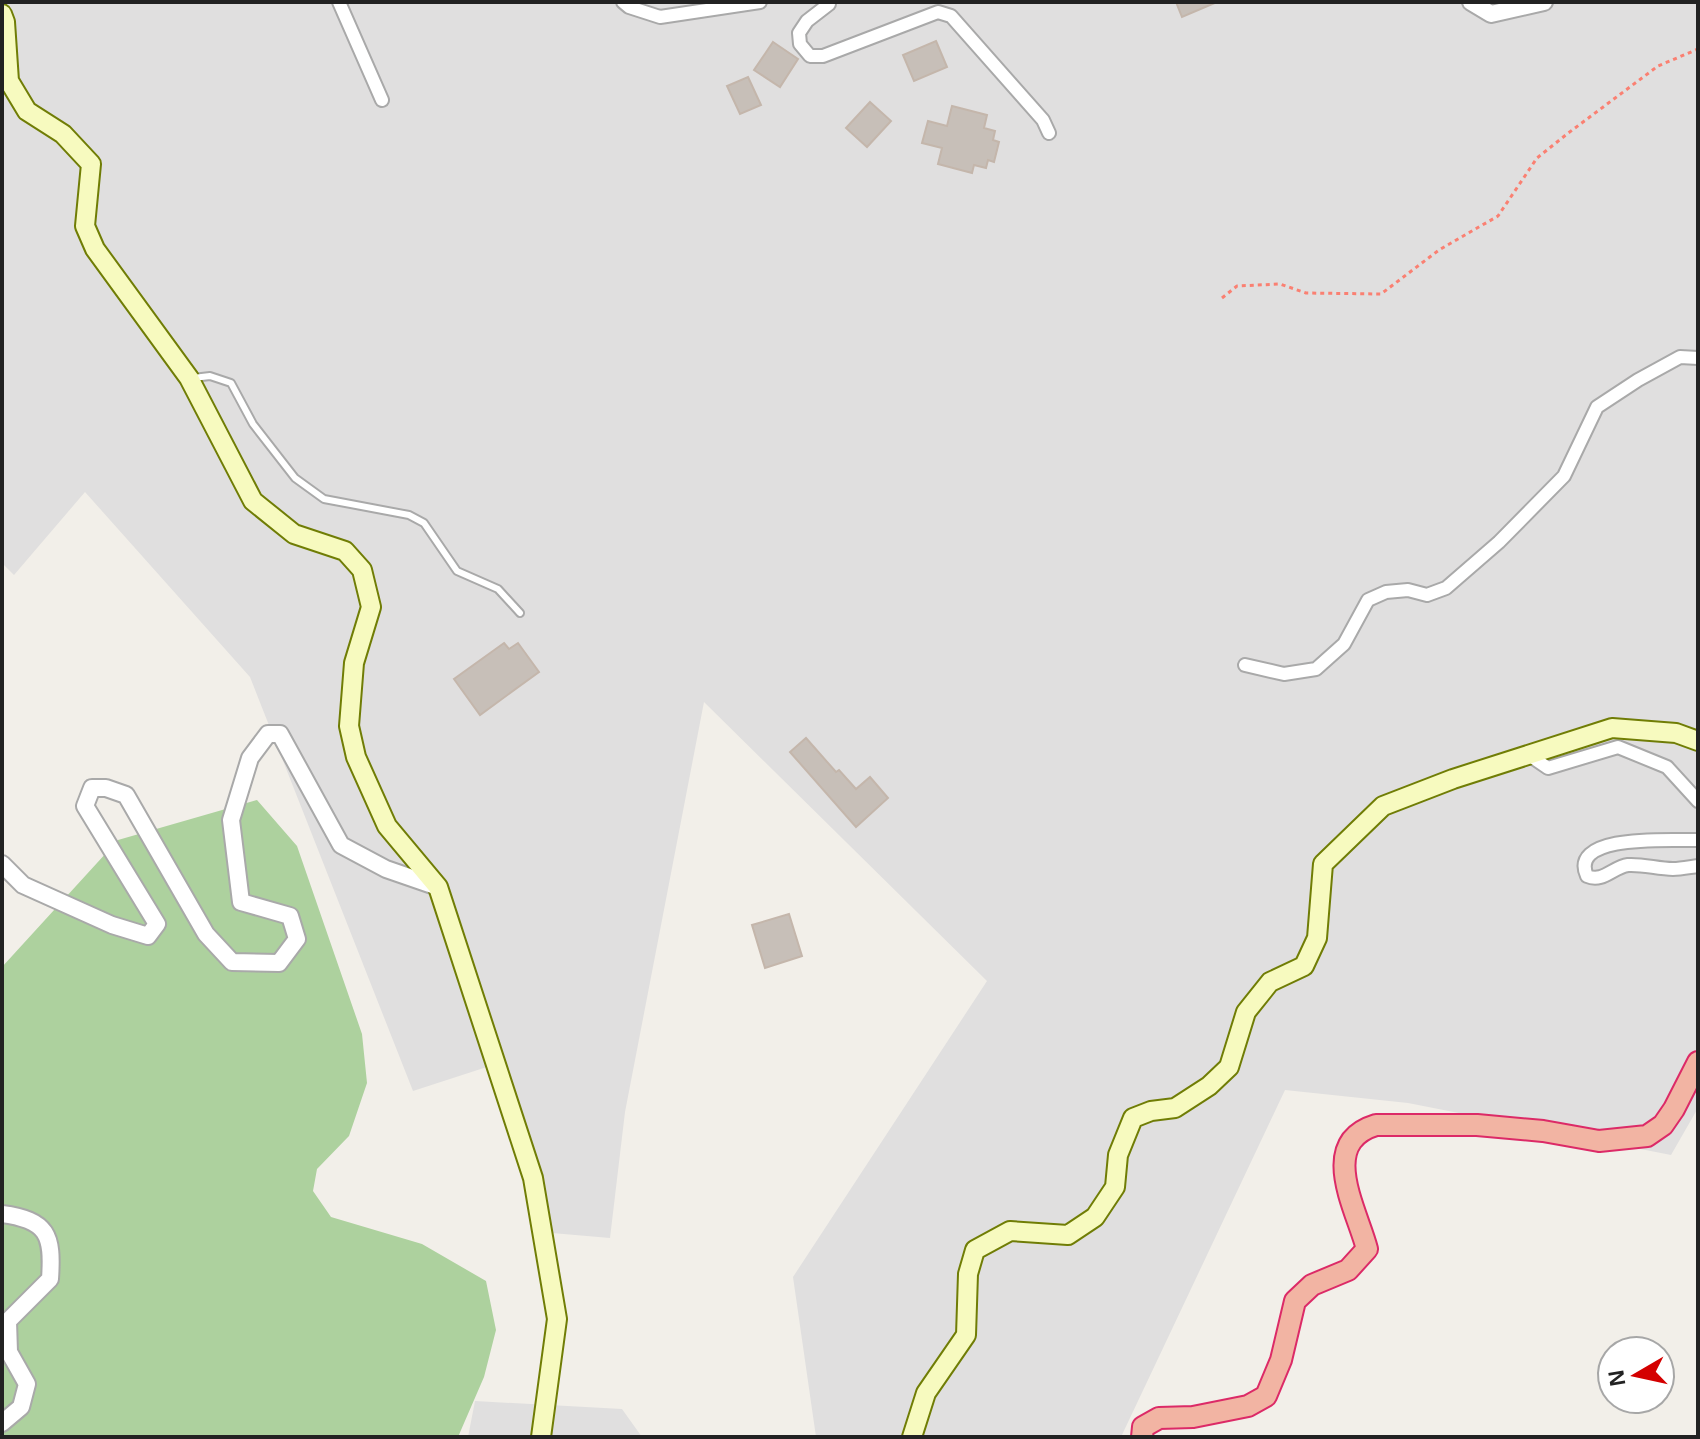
<svg xmlns="http://www.w3.org/2000/svg" width="1700" height="1439" font-family="Helvetica,sans-serif">
  <rect width="100%" height="100%" fill="#f2efe9"/>
  <path fill="#e0dfdf" d="M2 2H1698V1108L1671 1155 1408 1103 1285 1090 1121 1437H816L793 1277 987 981 704 702 625 1112 610 1238 552 1233 493 1065 413 1091 250 677 85 492 14 575 2 563Z
    M475 1401 622 1409 642 1437H468Z"/>
  <path fill="#add19e" d="M257 800 297 846 362 1034 367 1083 349 1136 317 1169 313 1191 331 1217 422 1244 486 1281 496 1330 484 1377 458 1437H2V967L118 840Z"/>
  <path fill="#c7bfb8" stroke="#c4b6ab" stroke-width="2" d="M1176 2H1217L1182 17Z
    M936 41 947 67 914 81 903 55Z
    M773 42 798 59 780 87 754 70Z
    M748 77 761 105 740 114 727 86Z
    M870 102 891 121 867 147 846 128Z
    M952 106 987 115 984 128 995 131 993 140 999 142 994 162 988 160 986 168 974 165 972 173 938 164 942 148 922 143 928 121 947 126Z
    M504 643 509 649 518 643 539 672 480 715 454 679Z
    M806 738 836 772 839 770 856 789 870 777 888 798 856 827 790 752Z
    M789 914 802 956 765 968 752 925Z"/>
  <g fill="none" stroke-linecap="round" stroke-linejoin="round">
    <defs>
      <path id="service" d="M193 378 210 376 231 383 253 424 295 478 324 499 409 515 424 523 457 571 498 589 520 613"/>
      <path id="minor" d="M339 2 382 100
        M623 2 629 7 660 17 760 2
        M827 2 829 4 807 21 799 33 800 44 810 56H823L938 12 951 16 1043 120 1049 133
        M1245 665 1284 674 1316 669 1344 644 1368 600 1386 592 1408 590 1427 595 1446 588 1499 542 1564 476 1597 407 1638 380 1680 357 1698 358
        M1529 755 1548 768 1618 747 1667 767 1698 801
        M1698 840C1679 841 1567 832 1587 876 1603 883 1613 867 1628 865 1643 864 1658 869 1673 869 1681 869 1690 867 1698 866"/>
      <path id="tertiary" d="M1471 2 1491 14 1544 2
        M2 864 23 885 112 925 148 936 157 924 85 806 92 788H106L126 795 206 934 232 962 279 963 297 939 290 916 241 902 231 820 250 758 268 734H280L341 845 386 869 438 887
        M2 1214C48 1220 53 1235 50 1279L8 1321 9 1352 27 1384 21 1407 2 1423"/>
      <path id="secondary" d="M2 14 5 22 9 81 27 111 63 134 91 164 85 226 95 249 189 378 253 501 294 534 345 551 362 570 371 607 354 663 349 726 356 757 387 826 438 887 533 1178 557 1319 541 1437
        M912 1437 926 1393 966 1335 968 1274 975 1250 1010 1231 1068 1235 1095 1217 1115 1187 1118 1155 1133 1118 1151 1111 1175 1108 1209 1086 1229 1067 1246 1012 1270 982 1304 966 1317 938 1323 864 1383 806 1453 779 1612 728 1676 733 1698 741"/>
      <path id="trunk" d="M1142 1437 1143 1427 1159 1418 1193 1417 1248 1406 1266 1396 1281 1360 1295 1301 1312 1285 1348 1270 1367 1249C1357 1210 1317 1143 1376 1125H1477L1543 1131 1599 1141 1647 1136 1663 1125 1674 1109 1698 1062"/>
    </defs>
    <use href="#service" stroke="#a9a9a9" stroke-width="10"/>
    <use href="#minor" stroke="#a9a9a9" stroke-width="16"/>
    <use href="#tertiary" stroke="#a9a9a9" stroke-width="20"/>
    <use href="#secondary" stroke="#707d05" stroke-width="22"/>
    <use href="#trunk" stroke="#dc2a67" stroke-width="24"/>
    <path stroke="#fa8072" stroke-width="3" stroke-dasharray="4 4" stroke-linecap="butt" d="M1222 298 1237 286 1280 284 1306 293 1381 294 1439 250 1498 216 1537 158 1567 134 1658 66 1698 49"/>
    <use href="#service" stroke="#fff" stroke-width="6"/>
    <use href="#minor" stroke="#fff" stroke-width="12"/>
    <use href="#tertiary" stroke="#fff" stroke-width="16"/>
    <use href="#secondary" stroke="#f7fabf" stroke-width="18"/>
    <use href="#trunk" stroke="#f2b4a3" stroke-width="20"/>
  </g>
  <rect width="1700" height="1439" fill="none" stroke="#222222" stroke-width="8"/>
  <g transform="translate(1636 1375) rotate(261)"><circle r="38" fill="#ffffff" stroke="#a7a7a7" stroke-width="2"/>
  <path d="M0-6L14 30L0 20L-14 30Z" fill="#d40000"/>
  <text y="-12" font-size="22" font-weight="bold" text-anchor="middle" fill="#222222">N</text>
  </g>
</svg>
